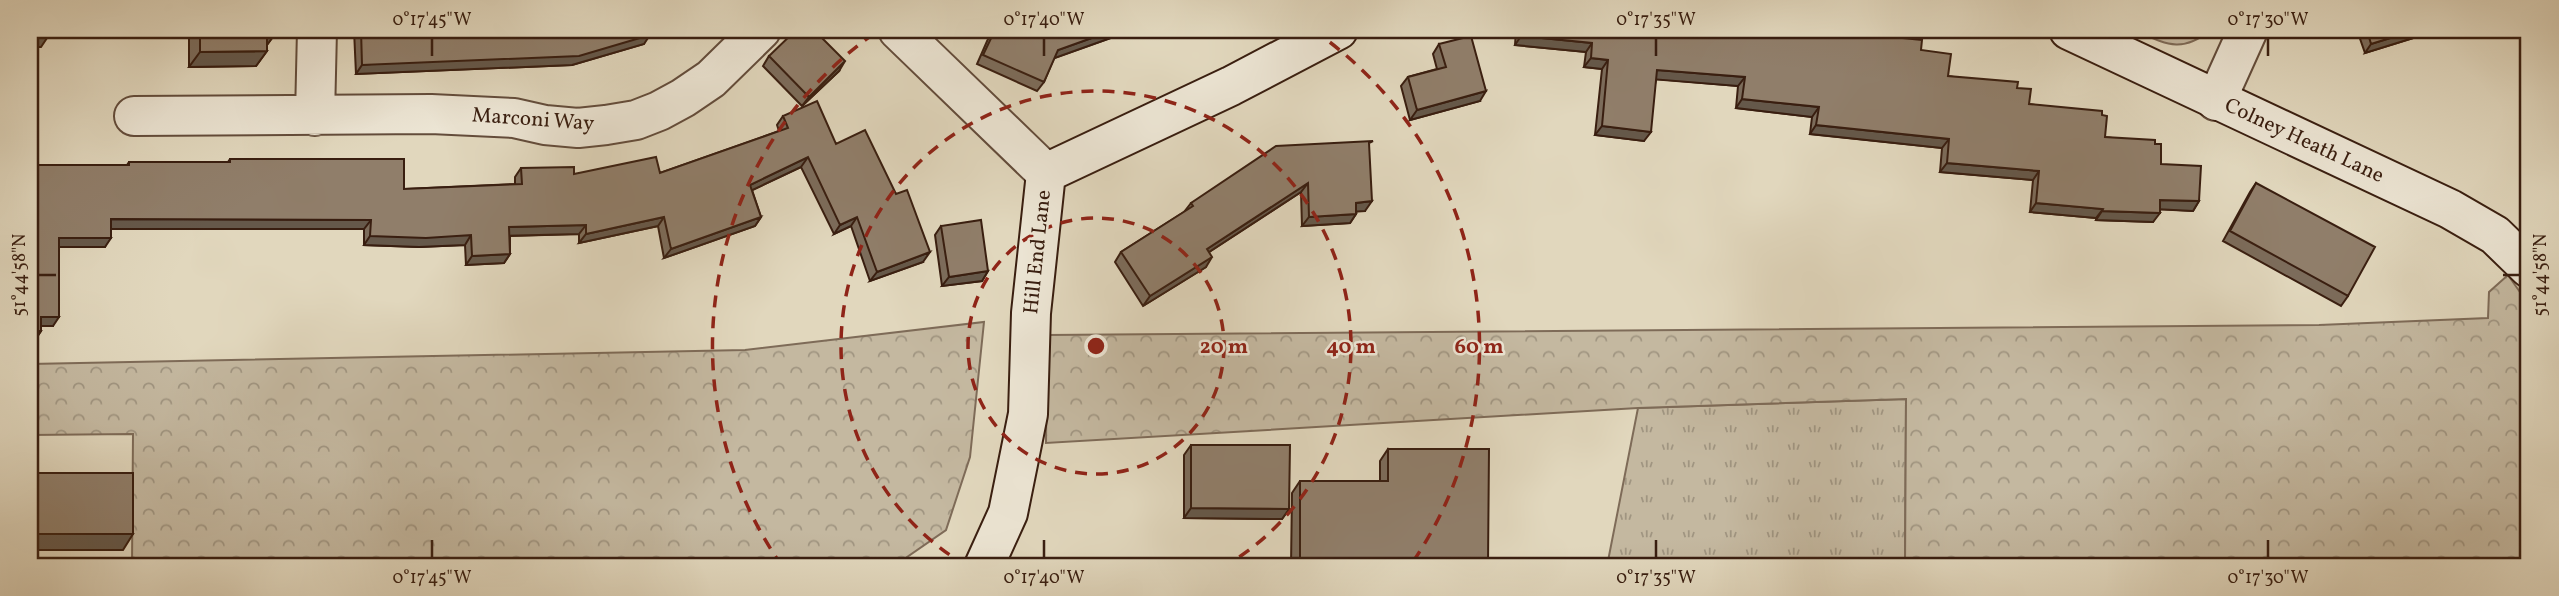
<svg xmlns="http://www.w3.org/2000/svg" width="2559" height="596" font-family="Vollkorn,serif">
  <defs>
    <pattern id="grass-tufts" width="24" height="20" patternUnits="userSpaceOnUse" patternTransform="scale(1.75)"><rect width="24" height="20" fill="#c4b8a0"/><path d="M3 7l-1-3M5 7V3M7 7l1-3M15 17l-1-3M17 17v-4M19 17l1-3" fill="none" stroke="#a09581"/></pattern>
    <pattern id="forest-crowns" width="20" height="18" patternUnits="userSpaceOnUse" patternTransform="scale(1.75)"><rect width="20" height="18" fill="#c4b8a0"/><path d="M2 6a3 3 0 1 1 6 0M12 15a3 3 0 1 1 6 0" fill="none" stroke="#a09581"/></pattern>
  </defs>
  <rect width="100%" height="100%" fill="#e1d7bd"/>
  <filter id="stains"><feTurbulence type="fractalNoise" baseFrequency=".00286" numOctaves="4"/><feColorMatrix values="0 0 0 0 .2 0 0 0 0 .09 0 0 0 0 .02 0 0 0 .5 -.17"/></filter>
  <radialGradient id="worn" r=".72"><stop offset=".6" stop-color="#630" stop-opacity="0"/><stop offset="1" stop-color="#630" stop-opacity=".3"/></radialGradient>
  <path fill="url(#grass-tufts)" stroke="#7e6b58" stroke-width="2" d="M2134 30H2211C2181 54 2166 44 2134 30Z
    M1906 399 1905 566H1607L1638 408Z"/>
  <path fill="url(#forest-crowns)" stroke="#7e6b58" stroke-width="2" d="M2508 275 2529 305V566H1905L1906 399 1638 408 1046 443 1047 335 2319 325 2488 318 2489 292Z
    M984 322 970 457 946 530 894 566H132L133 434 30 435V364L745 350Z"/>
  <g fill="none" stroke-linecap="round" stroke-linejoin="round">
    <defs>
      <path id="street" d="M898 30 1046 173
        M2216 101 2248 30
        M134 116 431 114 514 118 545 125 578 128 606 125 636 120 659 111 683 98 711 79 761 30
        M315 116 317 30"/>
      <path id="secondary" d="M2069 30 2450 209 2495 235 2529 268
        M984 566 1008 513 1028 414 1031 313 1046 173 1231 86 1338 30"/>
    </defs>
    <use href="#street" stroke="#634c3b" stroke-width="42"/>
    <use href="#secondary" stroke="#391e10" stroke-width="42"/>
    <use href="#street" stroke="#ece5d4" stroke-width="38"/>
    <use href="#secondary" stroke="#ece5d4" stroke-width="38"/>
  </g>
  <path fill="#7c6c5b" stroke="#391e10" stroke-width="2" d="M189 30H275V34L267 45V51L256 66 189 67Z
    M354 30H649L644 44 572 65 356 74Z
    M977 30H1133L1054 58 1044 82 1037 91 977 64 988 39Z
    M1516 30H1854L1853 33 1921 50 1948 76 2017 88 2029 104 2102 115 2105 137 2155 144 2161 164 2199 201 2193 211 2160 209 2153 222 2096 220V218L2030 212 2033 180 1940 172 1942 148 1810 134 1812 117 1736 108 1738 86 1656 79 1644 141 1595 135 1602 69 1584 67 1586 52 1515 45Z
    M2357 30H2439L2365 53Z
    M1439 44 1480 101 1410 120 1401 86 1408 77 1437 69 1433 54Z
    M769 56 839 71 802 106 763 66Z
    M783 116 836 144 923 262 870 281 851 226 834 234 801 167 752 190 761 217 755 226 664 258 658 226 579 243V234L510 236V254L504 263 466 265 465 245 419 247 364 245V229H111L105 247H59L53 326H41V331L35 340H30V165H127L129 162H228L230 159 404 189 515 184V177L521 168 574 174 660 173 779 131 777 125Z
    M1369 146 1365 211H1356V214L1350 223 1302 226 1301 192 1209 252 1206 267 1143 306 1115 262 1121 252 1184 212 1191 203Z
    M2256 183 2348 296 2341 306 2223 241 2250 192Z
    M941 226 988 271 982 281 942 286 935 235Z
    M1191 445 1289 509 1282 519 1184 518V455Z
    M1388 449 1488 566H1291L1292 493 1300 481H1380V461Z"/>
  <path fill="#65584a" stroke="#391e10" stroke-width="2" d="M1114 30H1133L1052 59 1058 50Z
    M2416 30H2439L2365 53 2371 44Z
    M267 34H275L264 49Z
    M650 35 644 44 572 65 356 74 362 65Z
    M1521 36 1592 43 1586 52 1515 45Z
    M30 38H47L41 47H30Z
    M267 51 256 66 189 67 200 52Z
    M1591 58 1608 60 1602 69 1584 67Z
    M845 61 839 71 802 106 809 97Z
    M1657 70 1745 77 1738 86 1650 79Z
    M1486 91 1480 101 1410 120 1417 110Z
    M1742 99 1819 107 1812 117 1736 108Z
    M1816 125 1949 139 1942 148 1810 134Z
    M1602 126 1651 132 1644 141 1595 135Z
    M808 157 801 167 744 194 750 185Z
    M1947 163 2039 171 2033 180 1940 172Z
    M1308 183 1301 192 1200 258 1207 249Z
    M2160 200 2199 201 2193 211 2154 209Z
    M1372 201 1365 211 1349 212 1356 203Z
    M2036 203 2103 209 2096 218 2030 212Z
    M2102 211 2160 213 2153 222 2096 220Z
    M1356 214 1350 223 1302 226 1309 217Z
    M664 217 658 226 579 243 586 234Z
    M761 217 755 226 664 258 671 249Z
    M857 217 851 226 834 234 840 225Z
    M111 219 371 220 364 229H104Z
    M586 225 579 234 503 236 509 227Z
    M471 235 465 245 419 247 364 245 370 236Z
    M59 238H111L105 247H53Z
    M930 252 923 262 870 281 877 272Z
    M510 254 504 263 466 265 472 256Z
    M1212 257 1206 267 1143 306 1150 296Z
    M988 271 982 281 942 286 949 277Z
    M41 317H59L53 326H35Z
    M30 331H41L35 340H30Z
    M1191 508 1289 509 1282 519 1184 518Z
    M30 534H133L123 550H30Z
    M1300 559 1352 560 1347 566H1295Z"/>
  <path fill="#907e6a" stroke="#391e10" stroke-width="2" d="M30 30H47V38H30Z
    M200 30H275V34H267V51L200 52Z
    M361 30H649L650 35 579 56 362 65Z
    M796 30H814L845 61 809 97 769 56Z
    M995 30H1114L1058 50 1044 82 983 55Z
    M1522 30H1854L1853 33 1922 40 1921 50 1951 54 1948 76 2018 82 2017 88 2031 89 2029 104 2102 111V115L2107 116 2105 137 2155 140V144H2161V164L2201 166 2199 201 2160 200V213L2102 211 2103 209 2036 203 2039 171 1947 163 1949 139 1816 125 1819 107 1742 99 1745 77 1657 70 1651 132 1602 126 1608 60 1591 58 1592 43 1521 36Z
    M2367 30H2416L2371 44Z
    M1471 36 1486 91 1417 110 1408 77 1446 67 1439 44Z
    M817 101 836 144 865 130 896 194 907 190 930 252 877 272 857 217 840 225 808 157 750 185 761 217 671 249 664 217 586 234V225L509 227 510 254 472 256 471 235 426 238 370 236 371 220 111 219V238H59V317H41V331H30V156V165H129V162H230V159H404V189L522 184 521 168 574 167V174L656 157 660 173 788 128 783 116Z
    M1373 141 1369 143 1372 201 1356 203V214L1309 217 1308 183 1207 249 1212 257 1150 296 1121 252 1193 206 1191 203 1276 146Z
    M2256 183 2375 247 2348 296 2230 231Z
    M981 220 988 271 949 277 941 226Z
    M1191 445H1290L1289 509 1191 508Z
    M1388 449H1489L1488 566H1352V560L1300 559V481H1388Z
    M30 473H133V534H30Z"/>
  <path fill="none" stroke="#391e10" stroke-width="2.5" d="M432 38V56M1044 38V56M1656 38V56M2268 38V56M38 275H56M2503 275H2520M432 540V558M1044 540V558M1656 540V558M2268 540V558"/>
  <g fill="none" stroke="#8f2418" stroke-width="3.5" stroke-dasharray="12 9">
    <circle cx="1096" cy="346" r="128"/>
    <path d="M967 566A255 255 0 1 1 1225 566"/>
    <path d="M782 566A383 383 0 0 1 879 30M1313 30A383 383 0 0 1 1410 566"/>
  </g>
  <g text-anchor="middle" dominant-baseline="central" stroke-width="5" stroke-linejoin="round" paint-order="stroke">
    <g font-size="21" fill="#391e10" stroke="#ece5d4">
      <text transform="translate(533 120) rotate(4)">Marconi Way</text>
      <text transform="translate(2304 141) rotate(25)">Colney Heath Lane</text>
      <text transform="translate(1038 252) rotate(-84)">Hill End Lane</text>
    </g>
  </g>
  <circle cx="1096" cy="346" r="10" fill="#8f2418" stroke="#ece5d4" stroke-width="3.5"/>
  <g font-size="21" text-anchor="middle" font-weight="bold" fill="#8f2418" stroke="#ece5d4" stroke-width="5" stroke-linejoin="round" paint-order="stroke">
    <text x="1224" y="353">20 m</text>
    <text x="1351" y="353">40 m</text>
    <text x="1479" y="353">60 m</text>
  </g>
  <rect width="2559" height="596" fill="none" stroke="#e1d7bd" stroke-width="77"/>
  <rect x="38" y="38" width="2482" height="520" fill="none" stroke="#391e10" stroke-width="2.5"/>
  <g font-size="18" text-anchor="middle" fill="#391e10">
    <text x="432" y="25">0°17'45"W</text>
    <text x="1044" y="25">0°17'40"W</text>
    <text x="1656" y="25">0°17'35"W</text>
    <text x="2268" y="25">0°17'30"W</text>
    <text transform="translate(19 275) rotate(-90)" y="6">51°44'58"N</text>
    <text transform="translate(2540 275) rotate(-90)" y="6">51°44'58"N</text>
    <text x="432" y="583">0°17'45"W</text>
    <text x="1044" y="583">0°17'40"W</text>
    <text x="1656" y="583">0°17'35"W</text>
    <text x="2268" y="583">0°17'30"W</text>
  </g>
  <rect width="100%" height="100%" filter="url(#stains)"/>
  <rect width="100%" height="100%" fill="url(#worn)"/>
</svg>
